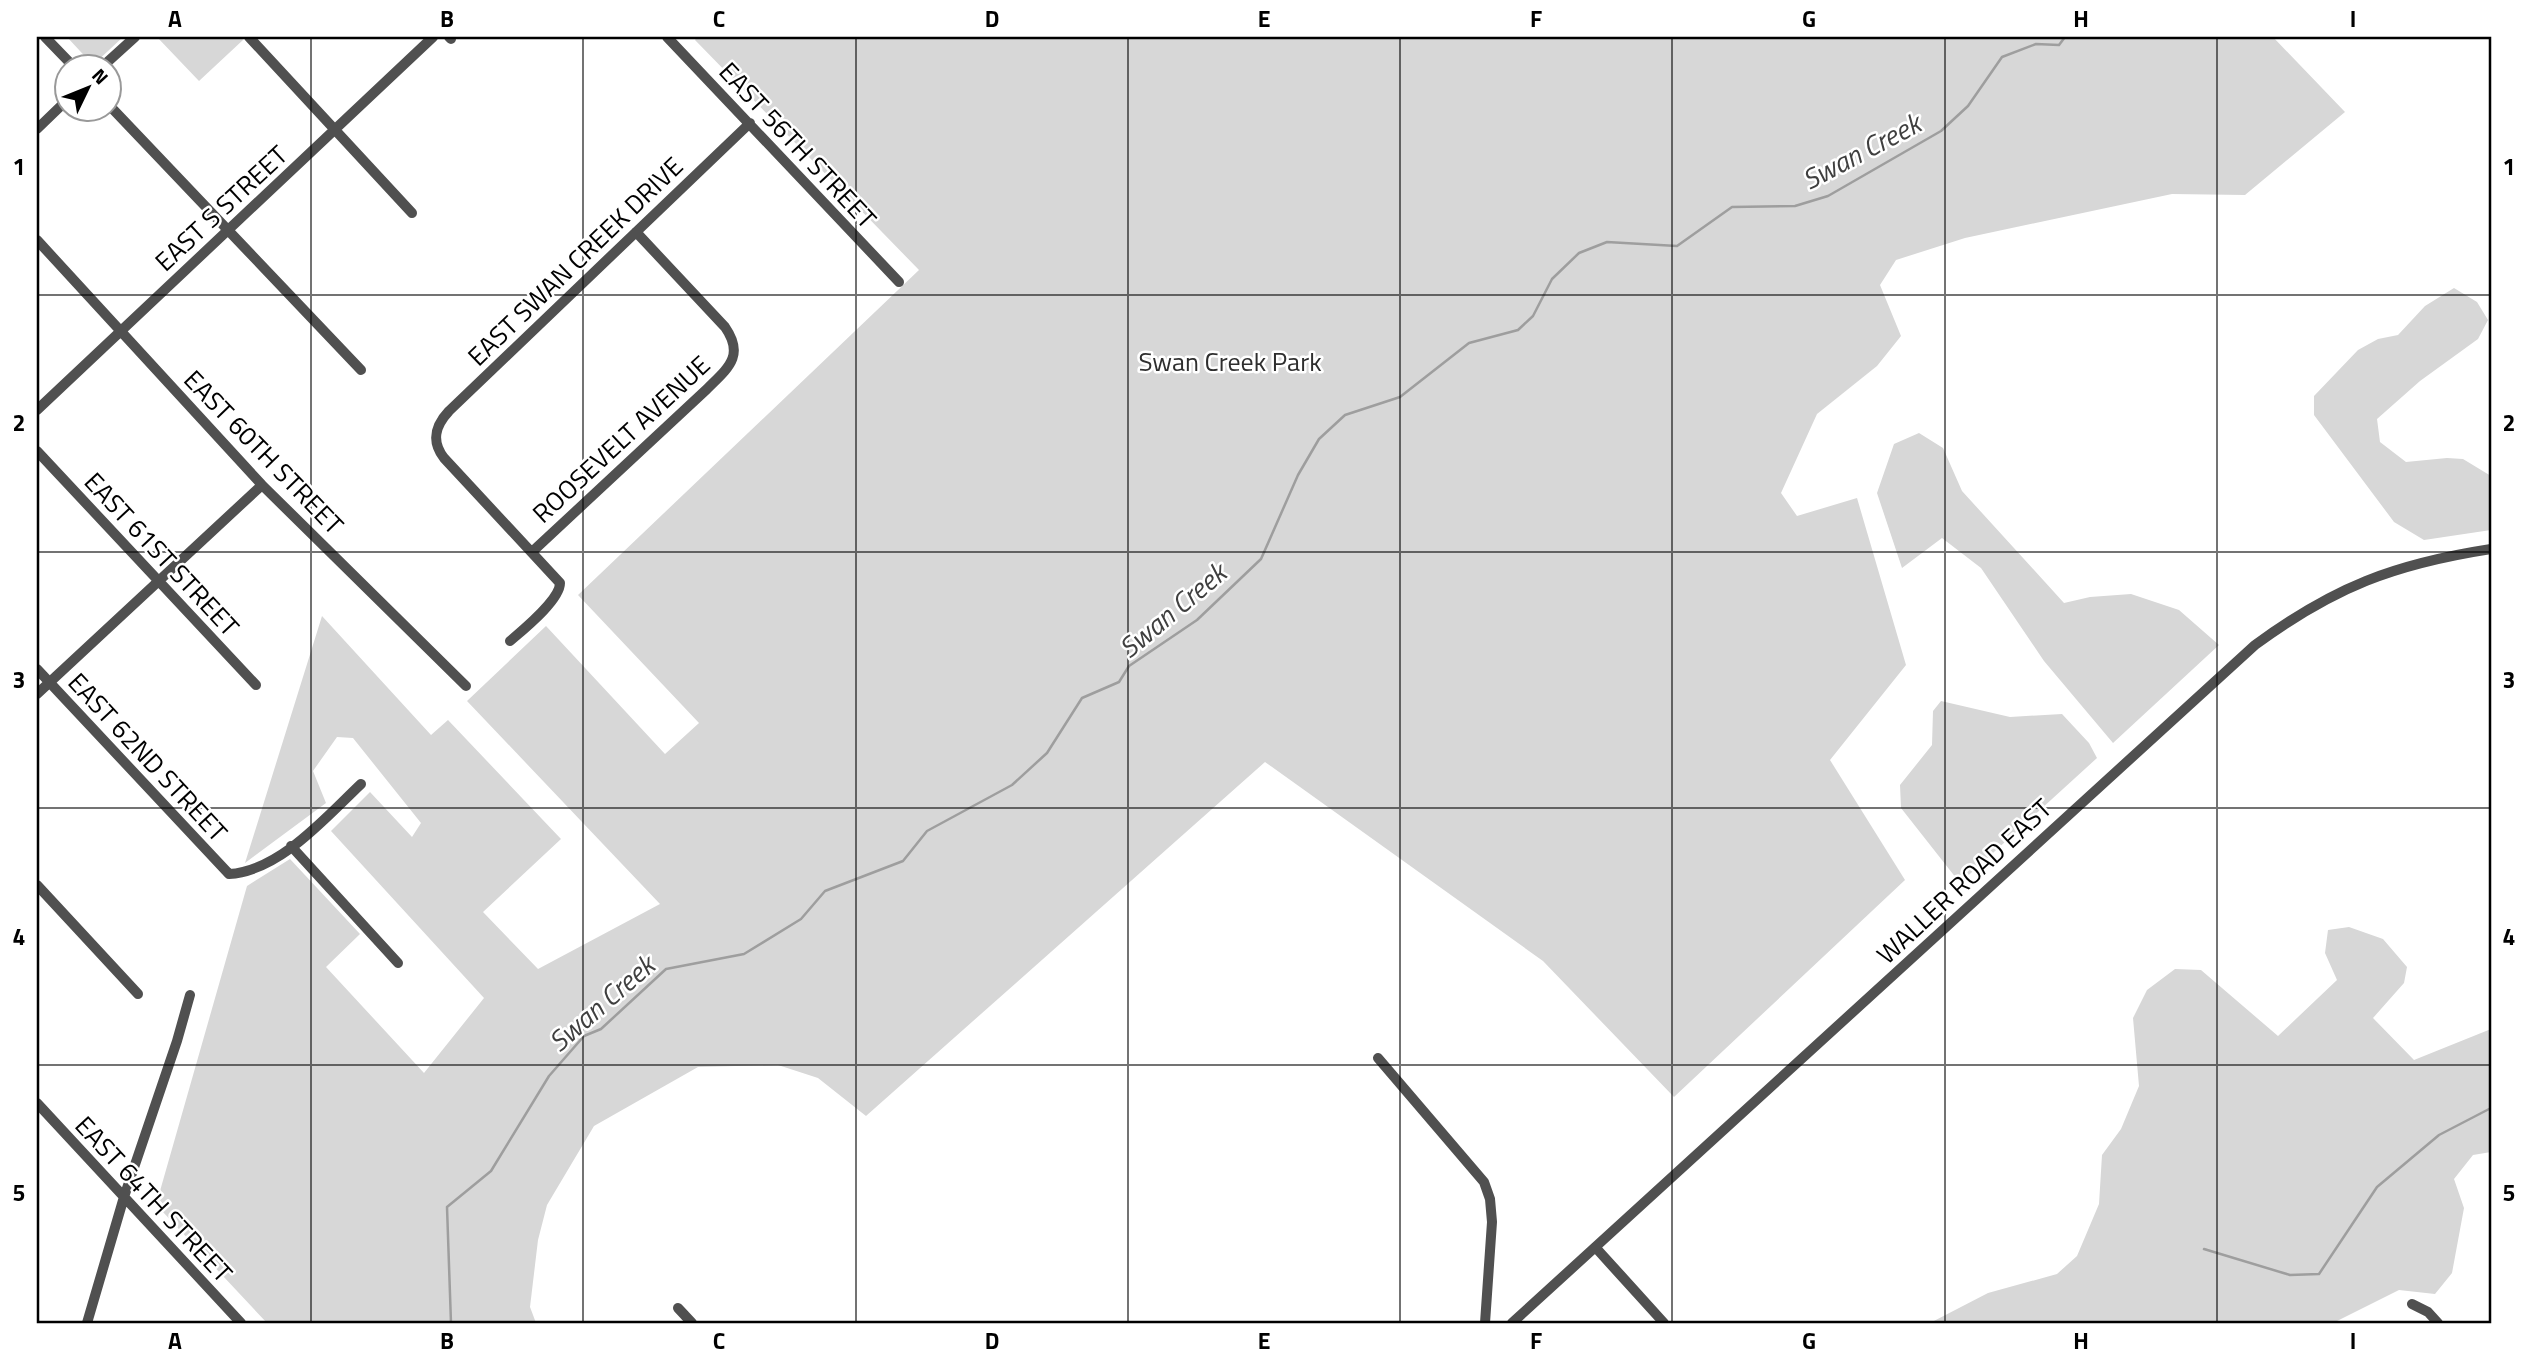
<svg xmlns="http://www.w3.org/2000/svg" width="2528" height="1360" font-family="'Titillium Web',sans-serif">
  <rect width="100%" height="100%" fill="#fff"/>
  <path fill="#d7d7d7" d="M67 37H123L93 65Z
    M157 37H241L243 40 199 81Z
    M697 37H2273L2345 112 2245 195 2172 194 1965 238 1896 260 1880 285 1901 336 1877 366 1817 414 1781 493 1797 516 1857 498 1906 665 1830 760 1905 880 1674 1097 1543 961 1265 762 866 1116 818 1078 778 1065 698 1067 594 1126 547 1205 538 1240 530 1307 536 1323H267L162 1211 164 1205 158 1198 247 886 290 859 360 934 326 967 424 1073 484 998 331 831 370 792 412 837 421 823 353 738 337 737 313 771 326 803 245 863 322 616 431 735 448 720 561 839 483 912 538 969 660 904 467 701 546 626 665 754 699 723 578 595 919 270 695 40Z
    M2454 288 2477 302 2488 320 2478 339 2420 381 2377 419 2380 442 2406 462 2447 458 2463 459 2491 476V530L2424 540 2394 522 2314 415V396L2358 350 2378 339 2398 335 2425 306Z
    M1919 433 1943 448 1962 491 2064 603 2090 597 2131 594 2179 610 2219 645 2113 743 2044 661 1981 568 1942 538 1902 568 1877 493 1894 444Z
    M1941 701 2010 717 2062 714 2089 743 2097 758 1960 883 1901 808 1900 785 1932 745 1933 711Z
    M2349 927 2383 939 2407 967 2404 983 2373 1018 2414 1060 2491 1029V1152L2473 1155 2454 1179 2464 1208 2452 1273 2435 1294 2399 1290 2333 1323H1930L1988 1293 2057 1274 2077 1256 2099 1204 2102 1155 2121 1129 2139 1086 2133 1018 2147 990 2175 969 2201 970 2278 1036 2337 980 2325 953 2328 930Z"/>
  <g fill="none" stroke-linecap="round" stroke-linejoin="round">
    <path stroke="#9e9e9e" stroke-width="2.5" d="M2204 1249 2290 1275 2319 1274 2377 1187 2439 1135 2491 1108
      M451 1323 447 1207 491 1171 549 1076 584 1036 601 1029 666 969 744 954 801 919 825 891 903 861 927 831 1012 785 1047 753 1082 698 1119 682 1129 666 1197 620 1261 559 1298 475 1319 439 1345 415 1400 397 1469 343 1518 330 1533 316 1552 279 1579 253 1607 242 1677 246 1732 207 1795 206 1828 196 1941 131 1968 106 2002 57 2036 44 2059 45 2065 37"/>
    <path stroke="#505050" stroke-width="10" d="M45 37 73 66
      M249 37 412 213
      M449 37 451 39
      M667 37 899 282
      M103 66 135 37
      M108 104 361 370
      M37 129 66 101
      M37 240 262 485 466 686
      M37 410 433 37
      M37 451 256 685
      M533 551 707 389C728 368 745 356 725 327L636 232
      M510 641C524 629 560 600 560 583L444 458C431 441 435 426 449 411L750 123
      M37 669 229 874C280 871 326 817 361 784
      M37 694 262 485
      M291 846 398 963
      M37 885 138 994
      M1378 1058 1484 1182 1490 1199 1492 1222 1485 1323
      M37 1103 241 1323
      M1596 1248 1664 1323
      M2412 1304 2428 1312 2438 1323
      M678 1308 692 1323
      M87 1323 124 1197 177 1041 190 995
      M1512 1323 2255 645C2334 587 2394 564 2491 549"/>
  </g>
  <path fill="none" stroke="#000" stroke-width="2" stroke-opacity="0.55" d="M311 37V1323M583 37V1323M856 37V1323M1128 37V1323M1400 37V1323M1672 37V1323M1945 37V1323M2217 37V1323M37 295H2491M37 552H2491M37 808H2491M37 1065H2491"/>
  <g text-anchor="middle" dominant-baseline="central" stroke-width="5" stroke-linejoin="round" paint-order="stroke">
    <g font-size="26" fill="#000" stroke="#fff">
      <text transform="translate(798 145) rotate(47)">EAST 56TH STREET</text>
      <text transform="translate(221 208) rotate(-43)">EAST S STREET</text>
      <text transform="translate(575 261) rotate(-44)">EAST SWAN CREEK DRIVE</text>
      <text transform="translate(621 439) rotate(-43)">ROOSEVELT AVENUE</text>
      <text transform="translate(264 452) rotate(46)">EAST 60TH STREET</text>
      <text transform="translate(162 554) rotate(47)">EAST 61ST STREET</text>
      <text transform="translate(148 757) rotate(47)">EAST 62ND STREET</text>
      <text transform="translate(1964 881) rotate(-43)">WALLER ROAD EAST</text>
      <text transform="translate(154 1199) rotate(47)">EAST 64TH STREET</text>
    </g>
    <g font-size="26" fill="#2e2e2e" stroke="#fff">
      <text x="1230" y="361">Swan Creek Park</text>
    </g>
    <g font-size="28" font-style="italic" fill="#3f3f3f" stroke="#fff">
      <text transform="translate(1861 151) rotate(-28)">Swan Creek</text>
      <text transform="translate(1172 610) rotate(-40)">Swan Creek</text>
      <text transform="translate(601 1003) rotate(-41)">Swan Creek</text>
    </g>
  </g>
  <rect width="2528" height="1360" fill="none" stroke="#ffffff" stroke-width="77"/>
  <g transform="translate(88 88) rotate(47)"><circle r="33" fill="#ffffff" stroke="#999999" stroke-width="2"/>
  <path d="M0-5L12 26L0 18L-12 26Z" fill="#000000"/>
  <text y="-10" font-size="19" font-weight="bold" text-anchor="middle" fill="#000000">N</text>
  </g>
  <rect x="38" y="38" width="2452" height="1284" fill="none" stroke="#000" stroke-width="2.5"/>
  <g font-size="23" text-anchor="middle" font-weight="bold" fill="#000">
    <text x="175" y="27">A</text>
    <text x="447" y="27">B</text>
    <text x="719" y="27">C</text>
    <text x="992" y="27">D</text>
    <text x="1264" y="27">E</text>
    <text x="1536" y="27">F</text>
    <text x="1809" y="27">G</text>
    <text x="2081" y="27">H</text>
    <text x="2353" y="27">I</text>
    <text x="19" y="175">1</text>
    <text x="2509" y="175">1</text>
    <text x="19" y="431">2</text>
    <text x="2509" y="431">2</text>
    <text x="19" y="688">3</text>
    <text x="2509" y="688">3</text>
    <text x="19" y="945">4</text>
    <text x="2509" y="945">4</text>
    <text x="19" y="1201">5</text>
    <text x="2509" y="1201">5</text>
    <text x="175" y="1349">A</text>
    <text x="447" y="1349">B</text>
    <text x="719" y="1349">C</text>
    <text x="992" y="1349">D</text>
    <text x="1264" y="1349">E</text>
    <text x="1536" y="1349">F</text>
    <text x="1809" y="1349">G</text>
    <text x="2081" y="1349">H</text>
    <text x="2353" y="1349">I</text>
  </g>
</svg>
